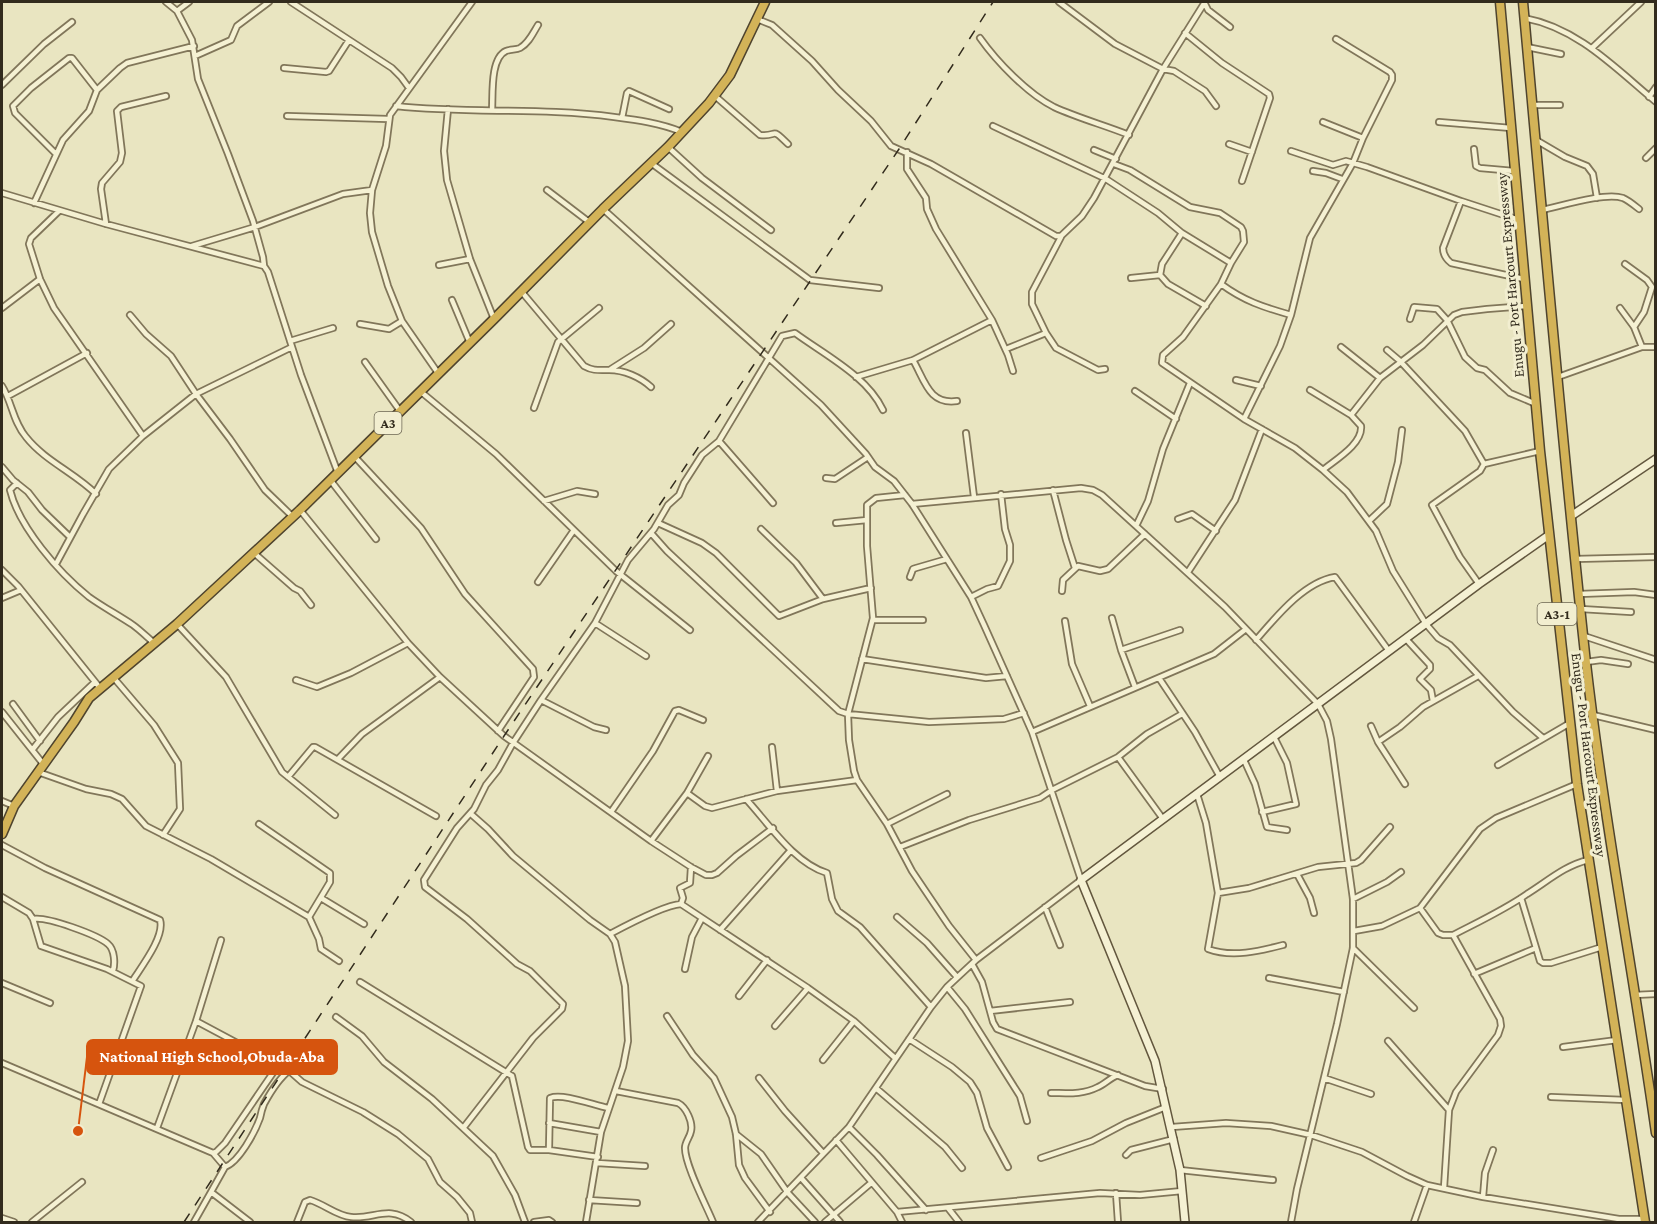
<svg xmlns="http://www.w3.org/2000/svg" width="1657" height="1224" font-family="'Crimson Pro',serif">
  <rect width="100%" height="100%" fill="#e9e5c1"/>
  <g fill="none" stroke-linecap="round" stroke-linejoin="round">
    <defs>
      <path id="street" d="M166 2 177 11 192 40 198 79 228 154 253 221 263 257 264 266
        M291 2 392 68 401 77 409 88
        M1059 2 1115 44 1163 69 1174 71 1205 91 1216 106
        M1204 2 1208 10 1230 27
        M177 11 189 2
        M1524 18C1578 28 1615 68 1656 102
        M757 19 772 25 812 61 838 90 871 121 891 146 931 164 1056 236H1061L1082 216 1094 198 1163 69 1205 2
        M1185 33 1222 63 1269 94 1270 98 1242 181
        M980 38C997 62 1028 94 1054 107 1078 118 1104 125 1129 135
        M1527 47 1561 54
        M1592 48 1641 2
        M195 56 231 40 237 26 269 2
        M284 68 326 72 329 71 349 40
        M2 85 44 44 72 22
        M715 96 760 135C779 137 770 126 788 144
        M1649 97 1656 87
        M1532 105H1560
        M396 106C469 114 541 107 614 117 637 120 660 123 682 132
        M448 109 444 151 447 180 470 259 494 319
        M492 110C493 95 490 58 506 51 511 49 516 50 520 48 529 43 533 33 538 25
        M287 116 388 119
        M622 118 627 93 629 91 669 109
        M1323 122 1363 138
        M1439 122 1511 128
        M993 126 1106 179 1158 213 1182 233 1231 263 1221 284C1244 301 1263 307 1291 315
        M1536 140 1565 157 1587 166 1593 174 1597 198
        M1229 144 1252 152
        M668 147 702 178 771 230
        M1474 149 1476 166 1480 168 1514 171
        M1094 150 1116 159
        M1291 151 1333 165 1346 161 1367 167 1461 201 1519 220
        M907 152V169L926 198 927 209 936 229 992 320 1008 355 1013 371
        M56 154 15 113 13 106 31 88 69 58H72L97 90
        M1646 158 1656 148
        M651 163 810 280 879 288
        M1114 164 1130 170 1190 207 1220 213 1241 227 1243 231 1244 242 1231 263
        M1313 171 1326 173 1342 179
        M547 190 589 222
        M2 193 106 224 264 266 268 272 301 375 338 473
        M1461 201 1443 248C1443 255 1446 259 1451 263L1524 279
        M34 203 63 140 89 111 97 90 120 68 127 63 194 46
        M603 209 821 405 866 454 875 467 894 481 912 504 971 597 984 625 1032 732 1081 880 976 960 947 987 931 1007 849 1127 758 1222
        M1542 210C1561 206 1605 192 1623 198 1628 200 1634 205 1639 209
        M59 211 31 238 29 244 40 279 54 308 143 436
        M106 224 101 189 102 183 120 162 122 153 117 111 121 107 166 96
        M1182 233 1162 264 1160 275 1168 284 1206 306
        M1061 237 1032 292V304L1046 333 1056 348 1098 370 1105 369
        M192 246 255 227 343 194 372 190
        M1625 264 1647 280 1652 287 1644 312 1634 327
        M439 265 470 259
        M1131 278 1160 275
        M1221 284 1183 337 1163 355 1162 363 1244 419 1295 448 1323 470 1347 492 1376 531 1393 571 1426 624 1438 638 1450 645 1513 712 1543 738
        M521 291 584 366C593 371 599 370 609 370 624 370 640 377 651 387
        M452 300 470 343
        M2 308 40 279
        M1620 308 1634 327 1642 347
        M130 315 146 334 171 356 196 394 230 439 265 490 293 517
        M1410 319 1414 307 1437 309 1447 320 1465 357 1477 368 1485 370 1510 393 1536 404
        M360 324 389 329 402 321
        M290 341 333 328
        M1341 347 1380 378
        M1006 349 1046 333
        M1387 350 1400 361 1465 431 1484 464
        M913 360C925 381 929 405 957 401
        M365 362 400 411
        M611 369 644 348 671 324
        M438 373 402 321 388 286 372 232 370 213 372 190 386 146 390 115 472 2
        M856 377 913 360 992 320
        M1558 377 1642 347H1656
        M1236 380 1261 386
        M2 386C12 402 13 422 26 437 45 461 75 473 96 494
        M1310 390 1351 415 1361 426C1363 444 1335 460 1323 470
        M420 391 496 454 616 571 690 630
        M1135 391 1176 419
        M8 396 87 353
        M534 408 558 342 599 308
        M1351 415 1380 378 1423 345 1454 315 1462 312 1487 309 1527 306
        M1244 419 1280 346 1291 315 1310 238 1353 163 1363 138 1392 80V75L1390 72 1336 39
        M966 433 974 497
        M719 441 773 503
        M355 457 421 528 465 594 533 669 534 677 498 731
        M2 467 13 480 28 492 42 510 70 537
        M826 478 835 479 868 457
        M331 481 376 539
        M17 483 10 490C19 527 59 573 89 597 103 607 118 615 133 625 140 630 147 637 154 643
        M1053 490 1066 540 1075 568
        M905 495 876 498 867 505V546L873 618 848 714 849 740 854 771 857 780 887 824 912 871 949 926 976 960
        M544 501 577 491 595 494
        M912 504 1081 488 1093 490 1102 495 1225 607 1318 704 1327 721 1331 739 1353 899V948L1337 1024 1297 1189 1291 1222
        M300 510 408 643 440 677 504 736 651 841 691 867 706 875H712L717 873 736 856 773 828
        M1178 519 1192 514 1216 531
        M1369 521 1387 504 1398 462 1402 430
        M658 523 702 543 716 553 779 616 823 599 871 588
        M836 523 867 520
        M1136 526 1148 501 1163 449 1190 383
        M761 529 796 563 823 599
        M651 533 667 551 839 711 848 714 929 722 1004 719 1024 713
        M254 553 294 588 300 591 311 605
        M1575 559 1656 557
        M56 564 83 514 109 469 143 436 196 394 292 347
        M2 570 18 586 100 688
        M1188 572 1235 500 1262 429
        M910 577 913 569 916 568 947 559
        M538 582 574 530
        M1479 584 1460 557 1432 505 1480 471 1484 464 1540 451
        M1062 591 1063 580 1078 566 1100 571 1108 569 1145 534
        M1579 594 1634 592 1656 595
        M971 597 987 589 998 586 1010 561V545L1005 529 1001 494
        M2 598 21 590
        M1581 609 1631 612
        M1112 618 1121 650 1135 687
        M873 620H923
        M1065 621 1072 664 1090 706
        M595 623 646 656
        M177 624 226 677 282 772 335 815
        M1584 636 1656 660
        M1406 639 1430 665V669L1420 679 1431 690 1433 701
        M1256 640C1276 617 1304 582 1335 577L1389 651
        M1121 650 1180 630
        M862 659 986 678 1007 676
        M1586 662 1601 660 1628 664
        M113 677 154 725 178 763 180 809 163 835
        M1159 678 1195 732 1220 777
        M296 680 317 687 351 673 408 643
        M541 700 594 727 606 730
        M13 704 40 741
        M2 712 44 765
        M1593 715 1656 730
        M1371 726 1378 742 1405 784
        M1032 732 1214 654 1246 629
        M1378 742 1400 727 1423 707 1478 676
        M772 747 777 791
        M33 749 58 717 95 682
        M1118 757 1163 819
        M338 759 362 734 440 677
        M1244 760 1255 784 1267 827 1287 830
        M1498 765 1570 723
        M38 772 86 789 111 794 122 799 146 826 211 859 309 917 319 939 321 949 339 961
        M288 777 313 747H315L436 816
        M687 793 705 806 712 808 777 791 857 780
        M1197 794 1206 823 1218 893 1249 888 1318 867 1356 863 1361 860 1390 827
        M746 799C769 824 794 863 827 873L832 899 838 911 860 927 931 1007
        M2 801 14 806
        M611 812 653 751 675 711 679 710 703 720
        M1262 812 1296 804 1287 763 1274 737
        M471 814 488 829 513 856 590 920 610 934 615 942 625 986 628 1041 623 1067 601 1132 586 1222
        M259 824 330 873V882L309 917
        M887 824 947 794
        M651 841 687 793 708 756
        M2 845 45 868 160 920C165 936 142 966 133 980
        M900 847 969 820 1040 798 1052 790 1118 757 1147 734 1182 714
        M1297 874 1310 898 1314 913
        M1218 893 1208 949C1232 958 1260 951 1283 945
        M2 897 29 913 33 919 41 946 107 969 141 986 99 1104
        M321 898 364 924
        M1521 898 1540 961 1543 963H1551L1602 947
        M1353 899 1387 882 1401 872
        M681 904 683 898 680 888 690 883 691 867
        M1045 907 1060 945
        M1420 908 1438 933 1443 935H1453C1478 922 1504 910 1527 894 1548 881 1564 866 1588 860
        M897 917 927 943 957 977
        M33 919C46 916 98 935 108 944 115 950 115 964 113 971
        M720 930 791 850
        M1354 931 1382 926 1420 908 1480 829 1496 818 1577 784
        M610 934C625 926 665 905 681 904L808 988 854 1021 895 1058
        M1353 948 1414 1008
        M972 964 982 982 993 1022 997 1029 1145 1086 1163 1089
        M685 969 692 937 702 918
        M1474 974 1536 948
        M1269 978 1344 992
        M360 982 512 1076 528 1147 530 1150H549L598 1157
        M2 983 50 1003
        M947 987 965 1009 1020 1096 1027 1121
        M1634 995 1656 994
        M739 996 767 960
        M990 1011 1070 1002
        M667 1016 693 1055 714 1078 732 1117 736 1134 739 1165 745 1178 770 1212
        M336 1017 362 1036 384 1062 432 1099 493 1156 515 1195 525 1222
        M196 1021 271 1061 285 1067 302 1082 363 1112 398 1134 428 1159 440 1182 457 1197 470 1213 472 1222
        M775 1026 808 988
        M909 1039 952 1067 970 1082 977 1093 987 1128 1008 1167
        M1388 1041 1449 1110
        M1563 1047 1617 1040
        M823 1060 854 1021
        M2 1063 213 1153 225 1167
        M759 1078 785 1111 823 1153
        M1324 1078 1371 1094
        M877 1089 945 1147 962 1168
        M616 1091 678 1103C686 1107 693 1122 691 1131 690 1137 685 1142 685 1148 685 1165 706 1205 713 1222
        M1051 1093C1067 1093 1082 1095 1098 1087 1105 1084 1110 1078 1118 1075
        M1551 1097 1626 1100
        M549 1123 601 1132
        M464 1127 533 1038 562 1009 563 1004 530 971 517 964 467 919 425 887 424 880 457 828 474 809 486 785 498 770 513 743 541 700 595 623 628 560 654 529 668 505 679 495 684 483 702 455 719 441 782 336 795 333C825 355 867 376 883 410
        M849 1127 877 1155 926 1210
        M1172 1127 1226 1123 1271 1126 1311 1135 1362 1152 1407 1176 1427 1185 1483 1197 1619 1219H1645
        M157 1128 196 1021 221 940
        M736 1134 761 1154 788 1193 815 1222
        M836 1140 897 1212 1100 1193 1140 1195 1182 1191
        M549 1150 550 1098C563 1093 593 1105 608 1108
        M213 1153 216 1152 225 1143 279 1064
        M1126 1155 1131 1150 1174 1139
        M1041 1158 1092 1141 1126 1123 1166 1107
        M597 1163 645 1166
        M1180 1170 1273 1180
        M802 1179 840 1222
        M1444 1188 1449 1110 1456 1092 1498 1035 1501 1026 1500 1019 1453 935
        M1116 1193 1118 1222
        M1483 1197 1485 1173 1493 1150
        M589 1200 637 1203
        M948 1208 959 1222
        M897 1212 902 1222
        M2 1218 14 1222
        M32 1222 82 1182
        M194 1222 211 1192
        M250 1222 211 1192 225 1167C239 1162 255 1132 260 1118 261 1113 262 1109 264 1104 270 1093 279 1078 290 1070
        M297 1222 305 1202 310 1200C324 1204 337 1216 351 1217 373 1220 389 1204 411 1222
        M534 1222 549 1220 552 1222
        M825 1222 871 1183
        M1414 1222 1427 1185"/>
      <path id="secondary" d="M1571 516 1656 459
        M1185 1222 1180 1170 1155 1061 1081 880 1479 584 1549 535"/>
      <path id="highway" d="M1500 2 1540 451 1577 784 1645 1222
        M1523 2C1543 222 1562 443 1586 663 1604 820 1634 976 1656 1133
        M2 834 14 806 74 722 89 698 177 624 300 510 494 319 603 209 668 147 709 103 730 75 765 2"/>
    </defs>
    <use href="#street" stroke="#81765a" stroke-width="8"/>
    <use href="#secondary" stroke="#63573e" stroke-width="10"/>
    <use href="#highway" stroke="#4f442e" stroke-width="11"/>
    <use href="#street" stroke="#f5f1d3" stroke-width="4.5"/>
    <use href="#secondary" stroke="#f5f1d3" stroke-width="7"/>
    <use href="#highway" stroke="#d3b358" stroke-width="8"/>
    <path stroke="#322b1d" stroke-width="1.5" stroke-dasharray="10 10" stroke-linecap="butt" d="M184 1222 504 736 899 149 993 2"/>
  </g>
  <g text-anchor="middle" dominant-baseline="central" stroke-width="6" stroke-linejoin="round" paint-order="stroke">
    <g fill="#f2eed0" stroke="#6c6653" stroke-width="1.5">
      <rect x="374.5" y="412" width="27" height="22" rx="4.5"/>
      <rect x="1537.5" y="603" width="39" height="22" rx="4.5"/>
    </g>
    <g font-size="14" font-weight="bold" fill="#322b1d">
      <text x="388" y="423">A3</text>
      <text x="1557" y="614">A3-1</text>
    </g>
    <g font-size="15" fill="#322b1d" stroke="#f2eed0">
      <text transform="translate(1510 275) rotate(-95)">Enugu - Port Harcourt Expressway</text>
      <text transform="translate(1589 755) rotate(83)">Enugu - Port Harcourt Expressway</text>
    </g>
  </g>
  <path fill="none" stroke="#d6540e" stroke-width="2" d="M78 1131L87 1057"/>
  <circle fill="#d6540e" stroke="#f2eed0" stroke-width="2" cx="78" cy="1131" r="6"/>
  <rect fill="#d6540e" stroke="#d6540e" stroke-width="2" x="87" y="1040" width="250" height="34" rx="6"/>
  <g font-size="16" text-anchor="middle" font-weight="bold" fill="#fff">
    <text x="212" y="1062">National High School,Obuda-Aba</text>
  </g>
  <rect width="1657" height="1224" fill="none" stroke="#322b1d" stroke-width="6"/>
</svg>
